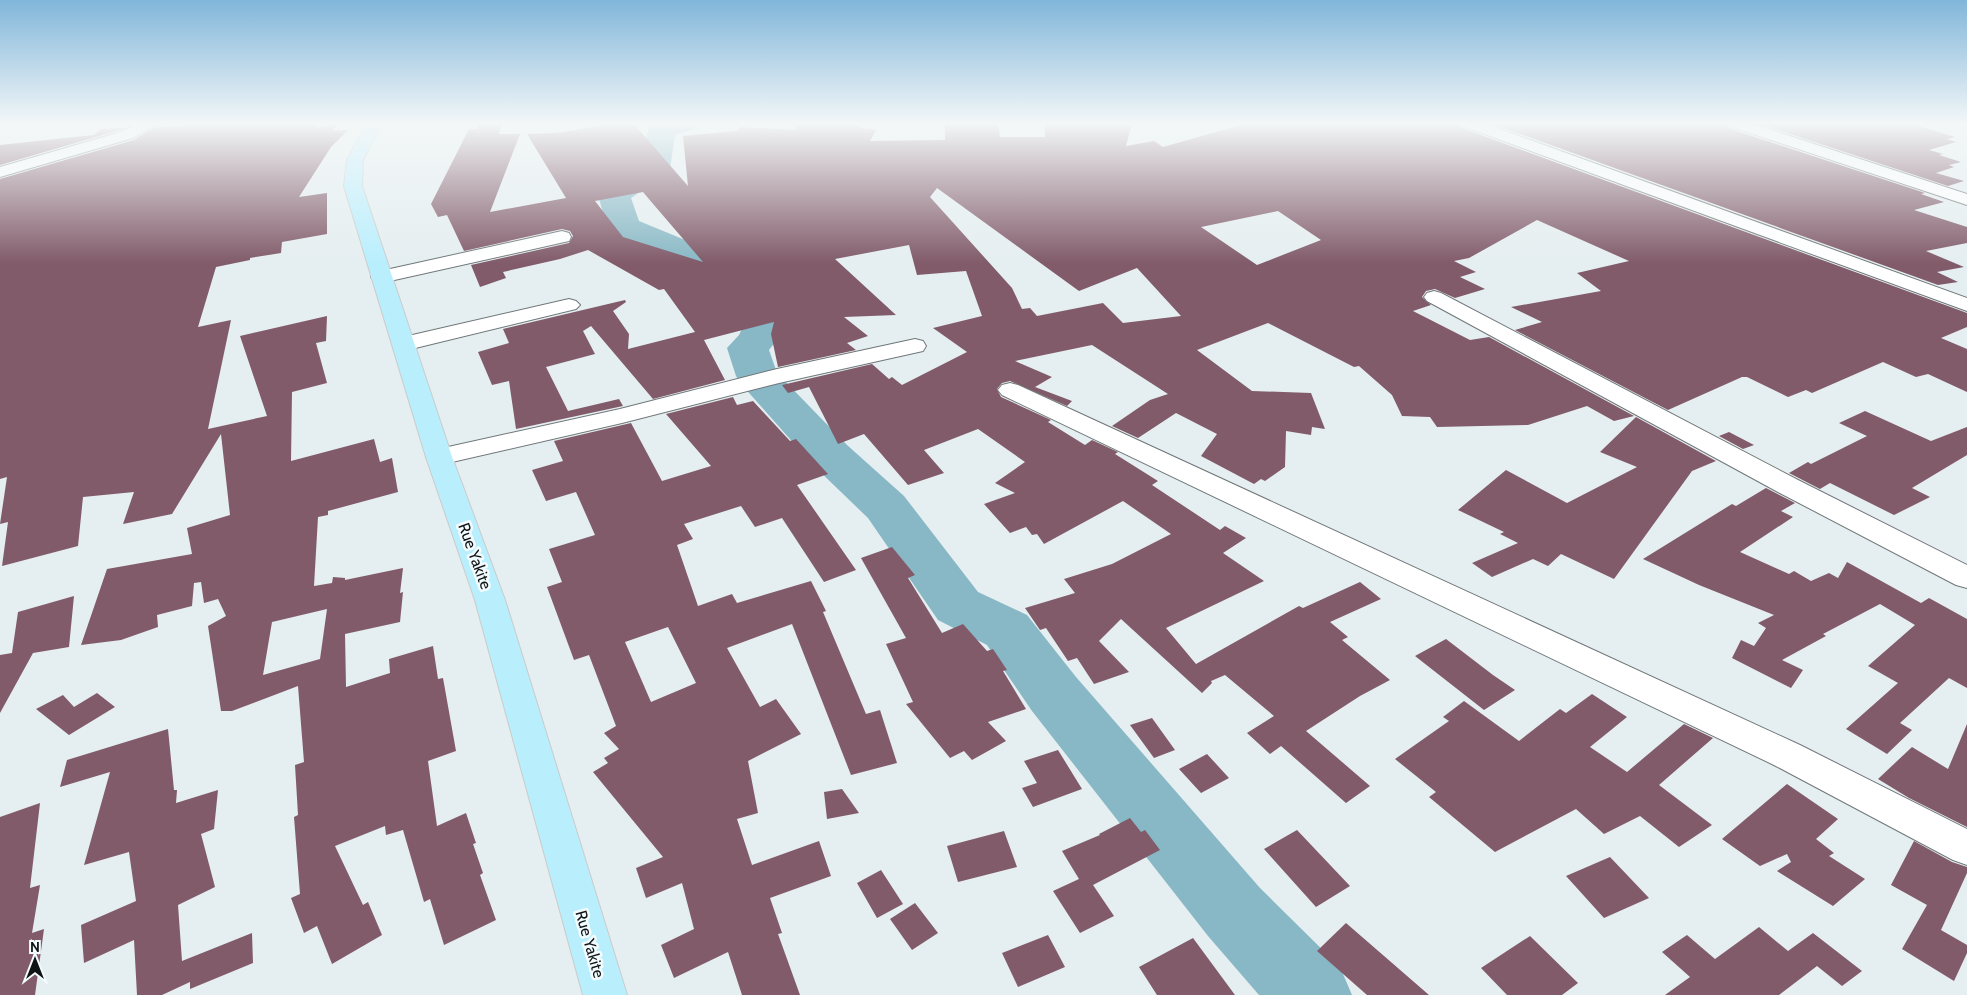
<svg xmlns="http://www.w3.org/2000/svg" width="1967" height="995" font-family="Cabin,sans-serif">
  <rect width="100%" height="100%" fill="#e5eef0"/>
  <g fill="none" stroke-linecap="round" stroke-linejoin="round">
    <path fill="#88b8c5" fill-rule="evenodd" d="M698 123 694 129 675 135 670 168 666 174 631 198 639 221 736 261 743 272 773 288 790 309 776 341 769 350 777 373 847 445 904 496 978 592 1027 615 1076 677 1260 888 1340 967 1352 995H1259L1208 936 1032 711 987 645 938 620 868 518 813 465 742 385 736 376 727 348 739 335 751 310C739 294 720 295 709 276L612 234 607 227 598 195 603 188 641 164 648 130 652 124Z"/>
  </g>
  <path fill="#815b6a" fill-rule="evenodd" d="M211 123H317L315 127 337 125 332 131 348 130 331 147 299 197 327 193V234L282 242 281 253 250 258V260L216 267 198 327 231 320 208 429 267 416 240 336 327 316 326 341 316 343 327 383 292 392 291 461 374 439 380 462 392 458 398 492 328 511V515L318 517 314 586 332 583 333 577 345 578V580L403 568 400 593 403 592 400 622 345 634 346 687 390 673 389 659 433 646 438 679 443 678 456 751 428 761 437 826 466 813 476 843 473 844 483 873 480 875 496 920 444 945 430 899 424 902 403 830 386 835 385 826 335 846 363 905 368 902 382 935 332 964 317 926 304 933 291 898 300 894 294 817 298 815 295 765 304 762 298 686 232 711H221L208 626 226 616 218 599 204 603 201 582 194 583 192 606 157 615 158 627 121 640 81 645 107 569 192 554 187 528 230 515 221 434 172 514 123 524 134 492 83 497 78 546 2 566 8 522 0 524 7 477 0 479V179L134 140 155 127 209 125ZM327 609 320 659 263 675 272 622Z
    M479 123H502L499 134H520L490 212 566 198 527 134 556 133 618 123H633L688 186 683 136 737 131 740 127 795 130 797 124 861 126 860 128 876 130 870 141 945 140V124H998L1000 137H1045V123H1132L1126 146 1154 141 1163 147 1248 123H1459L1462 128 1967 313V327L1941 338 1967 349V392L1928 374 1916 377 1883 362 1812 393 1806 390 1788 397 1747 377H1742L1668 410 1515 330 1542 322 1511 307 1601 291 1577 273 1629 261 1537 220 1469 258 1454 261 1476 272 1460 277 1485 289 1455 298 1435 289 1426 291 1422 297 1431 305 1413 311 1470 340 1489 337 1634 416 1614 421 1587 406 1528 425 1437 427 1430 417 1402 416 1392 395 1359 366 1354 367 1268 323 1197 350 1252 391 1311 393 1325 429 1312 427 1311 435 1286 431 1285 467 1265 481 1261 479 1254 484 1201 456 1217 434 1176 413 1138 438 1112 426 1150 400 1168 394 1092 345 1015 361 1052 377 1035 387 1072 401 1067 406 1010 381 1002 383 997 389 1001 397 1051 420 1048 422 1085 445 1092 440 1118 452 1115 454 1158 481 1152 485 1220 530 1225 526 1246 538 1223 553 1264 581 1166 628 1196 664 1299 606 1303 608 1360 582 1381 599 1330 622 1348 637 1342 640 1390 680 1360 696 1306 731 1370 786 1346 803 1281 746 1270 754 1247 733 1274 716 1225 675 1211 681 1212 683 1202 693 1121 619 1099 641 1129 672 1094 684 1077 658 1068 661 1046 628 1040 630 1025 608 1075 593 1064 579 1112 564 1171 534 1123 501 1044 544 1037 534 1032 535 1026 527 1010 533 984 504 1015 493 995 483 1025 462 978 429 924 450 944 473 908 485 864 434 838 444 809 387 788 393 782 385 872 364 889 379 892 377 902 385 967 352 933 328 982 316 966 271 917 275 909 245 835 259 896 315 844 317 868 336 847 343 856 350 778 367 771 334 774 322 704 340 725 380 653 399 591 326 583 331 595 354 546 367 568 411 619 399 623 406 516 429 509 381 492 385 478 352 509 343 503 329 625 300 626 302 613 311 629 334 628 349 695 332 664 289 659 290 588 250 560 259 503 272 506 278 480 287 471 265 569 243 573 236 570 231 562 229 464 251 447 215 438 217 431 204 469 129H477ZM937 188 1079 291 1137 268 1181 316 1123 323 1103 303 1037 316 1030 308 1022 309 1012 288 930 197ZM643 192 654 205 703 262 623 237 595 201ZM1278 211 1321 240 1257 265 1201 227Z
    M1490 123H1725L1728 128 1925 193 1921 194 1944 202 1914 210 1967 227V243L1926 251 1964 267 1937 272 1958 282 1938 285Z
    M1757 123H1908L1955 137 1947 139 1956 142 1929 150 1943 154 1939 155 1961 162 1949 165 1954 167 1936 173 1964 181 1948 186Z
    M125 128 120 130 0 165V145L94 135 101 129Z
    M733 397 737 405 753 401 790 441 796 439 828 474 797 485 856 570 824 582 782 518 755 527 741 506 684 524 693 539 677 545 698 606 732 594 737 603 811 581 826 611 823 612 866 714 880 710 897 763 851 775 792 624 727 648 760 707 776 699 801 734 748 761 758 813 737 819 752 865 819 841 831 876 770 898 782 933 778 934 800 995H742L728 952 674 978 661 945 694 929 682 883 646 898 636 868 663 857 593 772 608 763 604 758 619 749 604 733 616 726 589 655 574 660 547 587 562 582 549 549 595 535 576 492 546 501 532 470 563 461 554 441 631 423 662 481 711 466 666 414ZM668 627 696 683 651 702 625 642Z
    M1865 411 1931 441 1967 427V455L1912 488 1930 497 1894 515 1830 483 1820 489 1789 473 1808 462 1811 464 1867 436 1839 423Z
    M1636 417 1716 461 1692 471 1614 579 1561 554 1548 566 1533 559 1492 577 1472 563 1518 543 1500 534 1504 532 1458 510 1506 470 1567 503 1637 467 1600 452Z
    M1729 432 1754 445 1743 449 1719 436Z
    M1766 488 1795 503 1781 511 1793 517 1740 552 1789 574 1794 571 1811 581 1829 573 1838 578 1847 562 1921 603 1929 598 1967 619V688L1949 678 1900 723 1912 730 1887 754 1846 729 1898 683 1868 666 1915 625 1880 604 1823 634 1826 636 1782 660 1803 670 1791 688 1732 658 1741 640 1754 646 1766 628 1758 623 1774 615 1699 585 1643 559 1732 504 1736 506Z
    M892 547 915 575 908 578 942 633 963 624 987 651 993 649 1007 670 1003 671 1026 709 988 722 1006 741 972 760 964 751 950 758 906 704 913 702 886 644 906 638 861 558Z
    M74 596 69 647 33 653 0 713V655L12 653 18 612Z
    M1446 639 1493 675 1515 690 1484 710 1415 656Z
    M97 693 115 707 69 735 36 709 63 695 74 707Z
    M1592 694 1627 717 1590 747 1627 772 1684 724 1713 738 1659 785 1712 825 1679 847 1640 816 1604 834 1576 809 1495 852 1429 797 1436 792 1395 759 1449 721 1443 717 1464 701 1519 741 1560 709 1566 713Z
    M1152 718 1175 750 1154 758 1130 725Z
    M1967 724V827L1909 798 1878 779 1912 747 1948 769Z
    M168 729 174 790H177L176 803 218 790 214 829 201 834 215 887 178 905 182 961 252 933 253 963 190 989V982L162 995H137L134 940 84 963 81 925 136 901 129 852 84 865 110 772 60 787 67 760Z
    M1058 750 1082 789 1033 807 1022 788 1037 783 1024 761Z
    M1207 754 1229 778 1201 793 1179 769Z
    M1787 784 1838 819 1816 839 1834 853 1829 856 1865 879 1833 906 1777 871 1791 862 1787 854 1760 866 1722 839Z
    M842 789 859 813 827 819 824 792Z
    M40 803 30 888 40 885 32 933 44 929 35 995H0V817Z
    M1130 818 1141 832 1145 830 1160 850 1093 885 1114 916 1080 933 1053 891 1079 879 1062 851 1100 835 1099 834Z
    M1297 830 1350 886 1316 907 1264 849Z
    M1004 831 1017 867 958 882 947 846Z
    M1914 841 1952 862 1967 867V873L1941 930 1967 945V953L1954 981 1902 949 1927 905 1891 885Z
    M1610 857 1649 898 1604 918 1566 876Z
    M881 870 903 904 877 918 857 883Z
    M915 903 938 933 912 950 890 919Z
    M1346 923 1429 995H1367L1317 951Z
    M1759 927 1788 951 1813 933 1862 971 1842 986 1817 966 1779 995H1665L1690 977 1662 952 1687 935 1715 959Z
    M1048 935 1065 967 1018 987 1002 953Z
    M1530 936 1578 983 1562 995H1507L1481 968Z
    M1193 938 1235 995H1157L1139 967Z"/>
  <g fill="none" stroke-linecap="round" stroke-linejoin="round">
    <defs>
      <path id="minor" d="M138 123H158L133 138 0 177V167L121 132Z
        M1461 123H1483L1967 298V311L1463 126Z
        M1727 123H1750L1967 194V205L1729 126Z
        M562 231 569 233 571 237 569 241 381 283 374 281 371 277 374 273 381 271Z
        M1434 291 1441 293 1798 480 1967 565V588L1956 585 1778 492 1427 301 1424 297 1427 293Z
        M569 299 576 301 580 305 576 309 403 351 395 349 392 344 395 339Z
        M915 339 923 341 926 346 923 351 779 383 622 423 439 465 430 463 426 457 430 451 439 449 620 409 777 369Z
        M1010 383 1018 385 1800 745 1967 829V865L1953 860 1774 765 1002 395 998 390 1002 385Z"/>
      <path id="major" d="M367 123H382L363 160 362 186 452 457 505 600 627 995H583L475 600 426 457 344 186 347 160Z"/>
    </defs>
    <use href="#minor" stroke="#707779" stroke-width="2"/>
    <use href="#major" stroke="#cacbcb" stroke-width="2"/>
    <use href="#minor" fill="#fff" fill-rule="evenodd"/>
    <use href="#major" fill="#b9effd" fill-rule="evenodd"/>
  </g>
  <linearGradient id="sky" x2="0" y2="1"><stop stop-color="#81b6da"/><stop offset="0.47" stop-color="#f3f7f8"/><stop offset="1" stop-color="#f3f7f8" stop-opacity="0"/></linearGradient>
  <rect width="1967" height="263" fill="url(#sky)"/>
  <g text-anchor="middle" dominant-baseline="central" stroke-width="5" stroke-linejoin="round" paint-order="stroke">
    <g font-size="16" fill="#101314" stroke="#f2fbfe">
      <text transform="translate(475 556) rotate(70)">Rue Yakite</text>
      <text transform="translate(590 944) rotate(74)">Rue Yakite</text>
    </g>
  </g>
  <g transform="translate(35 960)" stroke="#f2fbfe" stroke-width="4" paint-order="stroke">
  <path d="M0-4L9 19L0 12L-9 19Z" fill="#101314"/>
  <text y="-8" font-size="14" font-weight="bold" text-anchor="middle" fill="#101314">N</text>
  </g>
</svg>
